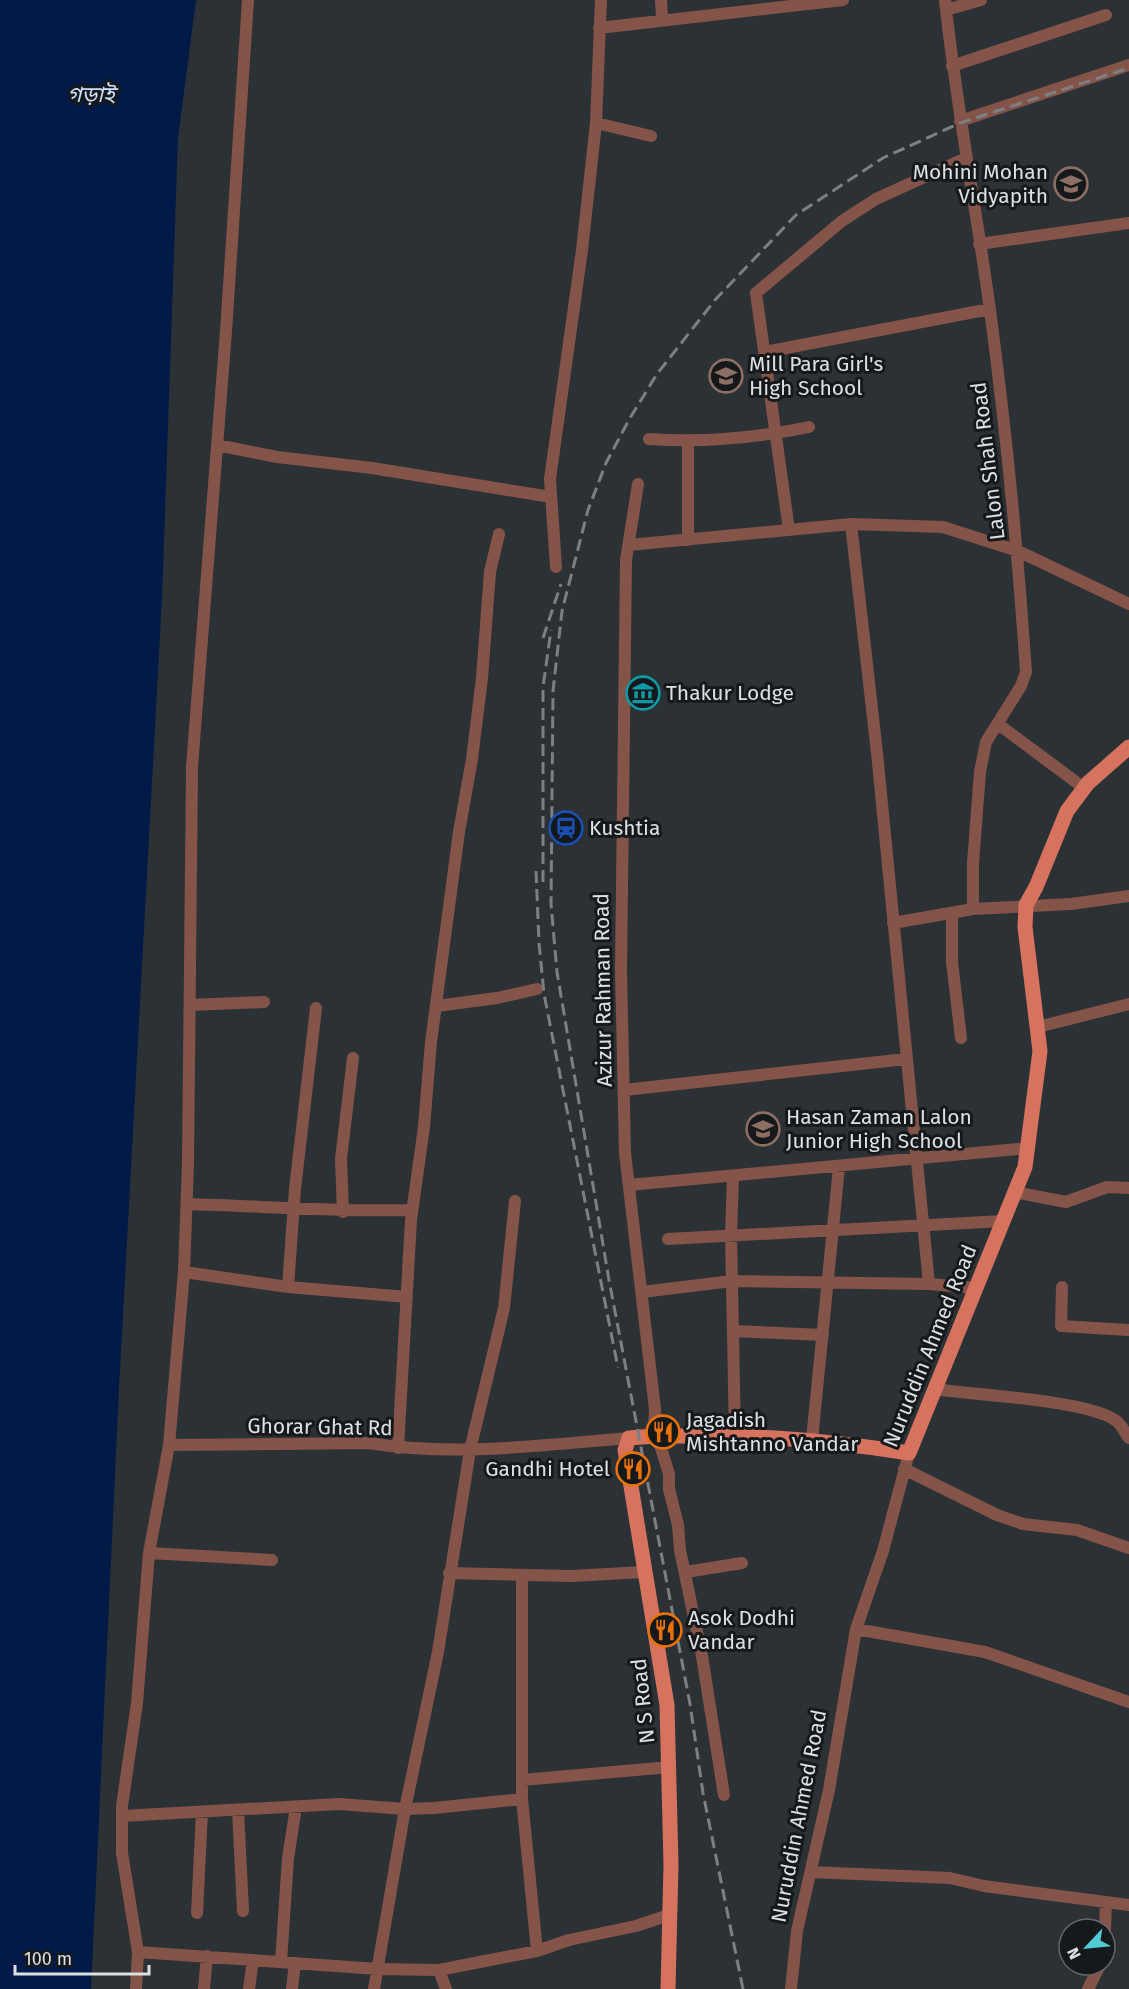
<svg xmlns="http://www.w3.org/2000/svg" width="1129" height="1989" font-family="'Fira Sans','Noto Sans Bengali',sans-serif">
  <rect width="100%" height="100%" fill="#2c3136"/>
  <path fill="#011a47" d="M0 0H196L178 138 162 598 119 1388 91 1989H0Z"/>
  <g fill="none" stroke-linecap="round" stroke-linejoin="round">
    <path stroke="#855449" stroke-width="12" d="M661 0 662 19
      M945 0C956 104 976 207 990 310 1006 430 1018 551 1026 672L1021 686 986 742 980 772 973 863V909
      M946 10 981 0
      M599 28 843 0
      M952 66 1106 15
      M960 121 1129 65
      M596 123 651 136
      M979 244 1129 223
      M765 352 990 309
      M649 439C704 443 756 438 809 427
      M688 442V540
      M217 445 277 457 372 468 551 497
      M638 484 626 560 621 970 625 1153 655 1409 654 1434
      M851 524 877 753 929 1284
      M789 530 756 293 842 221 876 199 966 158
      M629 545 851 524 943 527 1018 551 1129 604
      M556 567 550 479 582 250 596 123 601 0
      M998 724 1084 788
      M952 913V962L961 1038
      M893 923 973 909 1071 904 1129 896
      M190 1005 264 1002
      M437 1006 497 998 537 989
      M1038 1027 1129 1004
      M624 1090 906 1059
      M733 1176 731 1235 735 1435
      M629 1185 1029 1148
      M1014 1192 1066 1202 1107 1187 1129 1188
      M187 1204C262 1206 337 1212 412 1210
      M343 1212 341 1159 353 1058
      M668 1239 1003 1221
      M184 1272 288 1287 407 1297
      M288 1287 295 1189 316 1008
      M1062 1287 1061 1326 1129 1330
      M642 1292 732 1281 929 1284 976 1288
      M733 1331 823 1335
      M934 1389C974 1395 1086 1400 1115 1420 1122 1424 1124 1432 1129 1438
      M657 1435 669 1474V1489L678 1525 680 1550 702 1656 724 1795
      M812 1440 839 1167
      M169 1445 368 1443C455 1457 542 1445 629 1438
      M398 1448 411 1220 424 1127 431 1042 459 832 472 759 482 678 490 572 499 534
      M904 1469 997 1515 1023 1524 1077 1530 1129 1548
      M149 1553 272 1560
      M686 1572 742 1563
      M449 1573 571 1576 644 1572
      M522 1575V1799L537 1951
      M856 1629 985 1652 1129 1702
      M522 1780 670 1767
      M238 1810 243 1911
      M122 1816 339 1804 405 1809 434 1808 522 1799
      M811 1872 950 1878 984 1886 1129 1905
      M197 1913 202 1812
      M1105 1929 1106 1902
      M138 1952 378 1969 439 1970 537 1951 569 1940 636 1926 669 1915
      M281 1962 288 1858 296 1807
      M439 1970 446 1989
      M136 1989 138 1952 122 1853V1806L137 1703 149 1553 169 1445 184 1272 188 1164 192 767 226 331 248 0
      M204 1989 207 1956
      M249 1989 253 1960
      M292 1989 295 1963
      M374 1989 405 1809 438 1652 470 1450 504 1308 515 1201
      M791 1989 797 1931 829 1790 856 1629 883 1551 909 1453
      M1088 1989 1100 1965"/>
    <path stroke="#d6735e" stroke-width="15" d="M668 1989 671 1865 667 1705 625 1450 629 1438C652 1435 674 1436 698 1436 769 1435 838 1442 909 1453L1025 1167 1040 1051 1025 927 1026 905 1036 887 1067 811 1088 783 1129 747"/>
    <path stroke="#7c8084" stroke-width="3" stroke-dasharray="12 6" stroke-linecap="butt" d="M543 638 561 584
      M536 871 539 943 544 994 618 1368
      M543 882V687L551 630
      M743 1989 703 1793 690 1704 609 1280 557 972 551 904 553 691 562 611 588 510 606 463 630 418 657 374 715 300 796 215 883 158 960 123 1129 68"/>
  </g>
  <defs>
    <symbol id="school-ring" viewBox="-11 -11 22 22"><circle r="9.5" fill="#16191b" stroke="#8d6e63" stroke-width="1.5"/><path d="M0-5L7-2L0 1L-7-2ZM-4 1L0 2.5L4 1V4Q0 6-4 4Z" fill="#8d6e63"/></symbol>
    <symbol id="museum-ring" viewBox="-11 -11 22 22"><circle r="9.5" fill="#16191b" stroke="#0f9aa8" stroke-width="1.5"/><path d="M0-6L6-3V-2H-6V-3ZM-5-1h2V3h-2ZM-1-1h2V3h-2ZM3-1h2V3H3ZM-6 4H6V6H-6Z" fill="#0f9aa8"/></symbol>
    <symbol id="station-ring" viewBox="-11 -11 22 22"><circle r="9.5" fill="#16191b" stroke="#1a4fb4" stroke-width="1.5"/><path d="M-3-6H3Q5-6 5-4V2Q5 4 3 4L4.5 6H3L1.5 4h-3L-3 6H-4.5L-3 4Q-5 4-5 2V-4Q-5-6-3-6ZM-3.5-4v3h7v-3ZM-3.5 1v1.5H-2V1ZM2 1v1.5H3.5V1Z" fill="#1a4fb4"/></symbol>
    <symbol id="restaurant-ring" viewBox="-11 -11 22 22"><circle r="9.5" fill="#16191b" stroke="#e8710a" stroke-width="1.5"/><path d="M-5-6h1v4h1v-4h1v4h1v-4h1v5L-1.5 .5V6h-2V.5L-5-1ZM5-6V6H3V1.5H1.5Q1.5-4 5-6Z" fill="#e8710a"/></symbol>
  </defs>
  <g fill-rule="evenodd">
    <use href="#school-ring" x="1052" y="165" width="38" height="38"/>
    <use href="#school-ring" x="707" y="357" width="38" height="38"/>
    <use href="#museum-ring" x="624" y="674" width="38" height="38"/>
    <use href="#station-ring" x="547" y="809" width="38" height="38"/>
    <use href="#school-ring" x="744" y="1110" width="38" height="38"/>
    <use href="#restaurant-ring" x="644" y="1413" width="38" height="38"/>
    <use href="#restaurant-ring" x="614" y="1450" width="38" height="38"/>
    <use href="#restaurant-ring" x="646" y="1611" width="38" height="38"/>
  </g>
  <g text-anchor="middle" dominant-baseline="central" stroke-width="6" stroke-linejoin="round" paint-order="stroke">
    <g font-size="21" fill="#dde0e3" stroke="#16191b" text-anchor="start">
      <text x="1048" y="172" text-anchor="end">Mohini Mohan<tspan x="1048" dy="24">Vidyapith</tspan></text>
      <text x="749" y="364">Mill Para Girl's<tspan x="749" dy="24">High School</tspan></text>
      <text x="666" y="693">Thakur Lodge</text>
      <text x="589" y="828">Kushtia</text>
      <text x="786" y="1117">Hasan Zaman Lalon<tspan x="786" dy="24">Junior High School</tspan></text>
      <text x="686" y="1420">Jagadish<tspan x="686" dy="24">Mishtanno Vandar</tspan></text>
      <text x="610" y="1469" text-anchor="end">Gandhi Hotel</text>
      <text x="688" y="1618">Asok Dodhi<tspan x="688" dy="24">Vandar</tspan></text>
    </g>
    <g font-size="21" fill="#dde0e3" stroke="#16191b">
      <text transform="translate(988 461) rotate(-97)">Lalon Shah Road</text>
      <text transform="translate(603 990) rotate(-91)">Azizur Rahman Road</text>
      <text transform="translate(930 1346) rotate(-68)">Nuruddin Ahmed Road</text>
      <text transform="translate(320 1427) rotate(1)">Ghorar Ghat Rd</text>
      <text transform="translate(643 1701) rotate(-96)">N S Road</text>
      <text transform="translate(799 1816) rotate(-79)">Nuruddin Ahmed Road</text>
    </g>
    <g font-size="22" font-style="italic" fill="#cbdffe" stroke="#16191b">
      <text x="91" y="94">গড়াই</text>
    </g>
  </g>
  <g transform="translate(1087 1947) rotate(244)"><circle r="28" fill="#16191b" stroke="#66696b" stroke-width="1.5"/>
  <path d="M0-4.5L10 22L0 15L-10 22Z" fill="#51ccd4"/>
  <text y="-9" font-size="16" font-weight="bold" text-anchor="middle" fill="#dde0e3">N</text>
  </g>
  <path d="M15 1965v9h134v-9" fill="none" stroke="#dde0e3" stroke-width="3"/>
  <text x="24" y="1965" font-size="18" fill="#dde0e3" stroke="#16191b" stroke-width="4.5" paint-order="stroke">100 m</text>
</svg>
